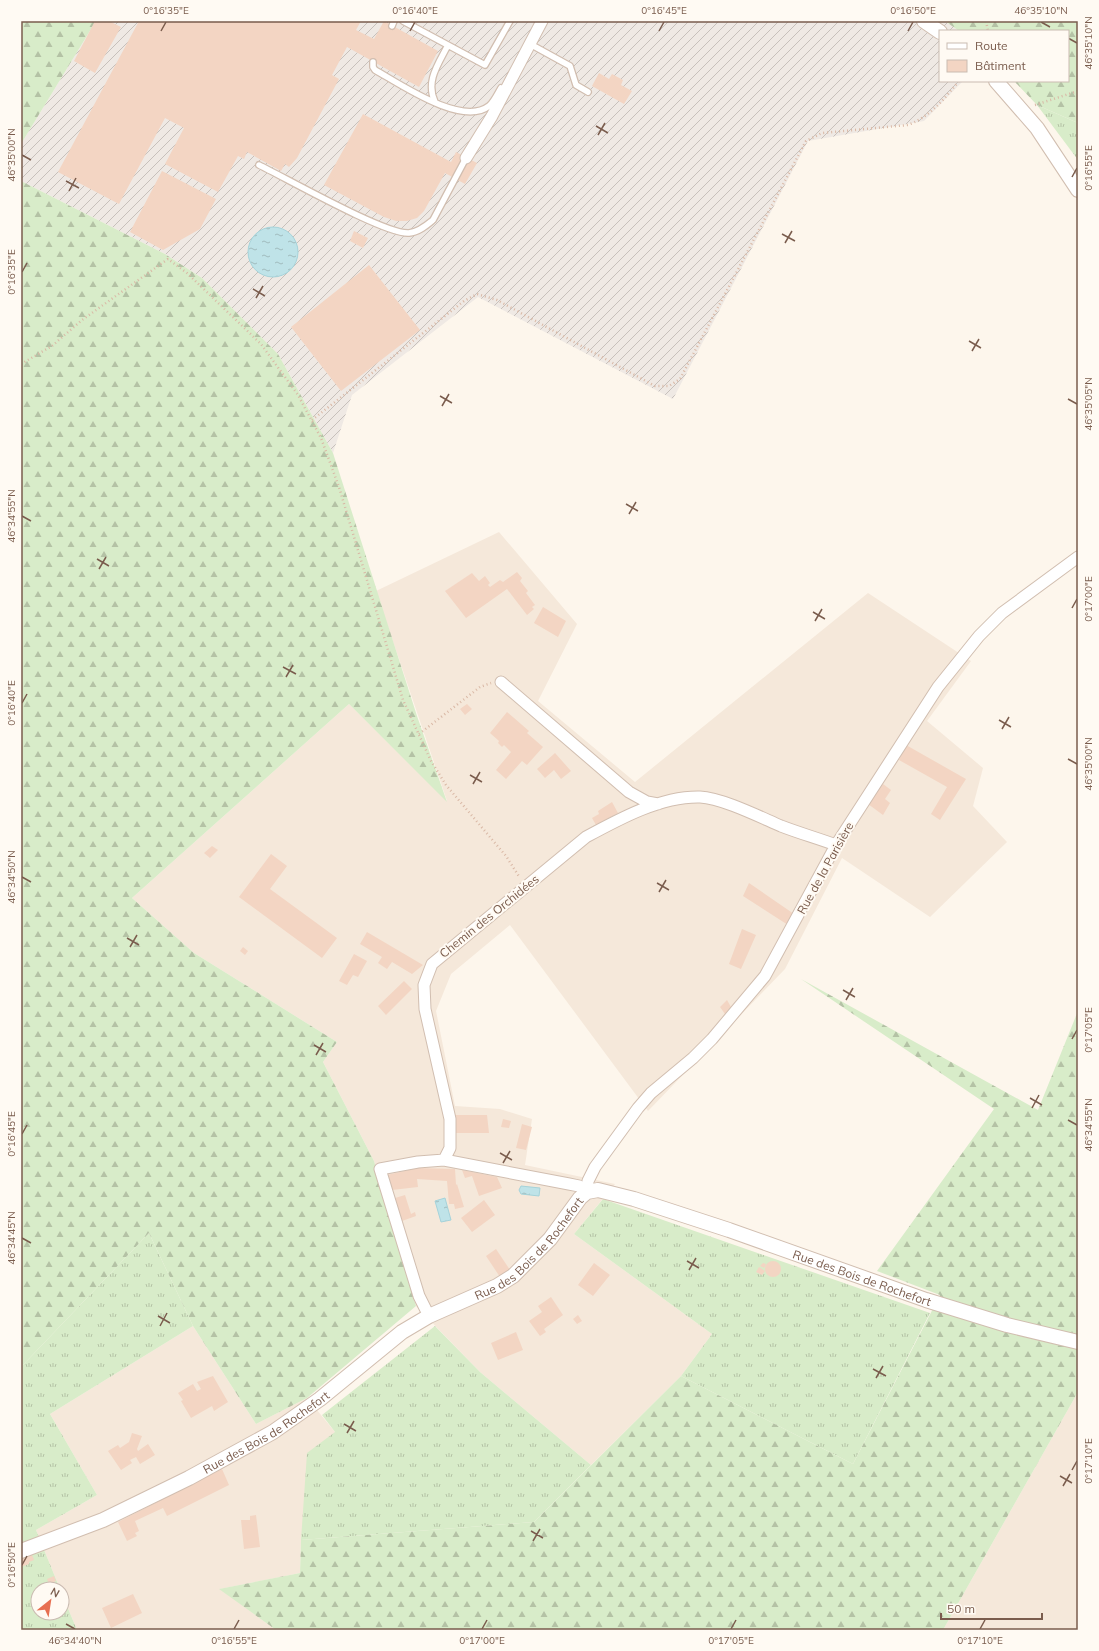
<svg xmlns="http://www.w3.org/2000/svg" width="1099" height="1651" font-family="Mulish,sans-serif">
  <defs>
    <pattern id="industrial-furrows" width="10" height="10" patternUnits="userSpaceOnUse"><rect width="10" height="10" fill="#efe9e4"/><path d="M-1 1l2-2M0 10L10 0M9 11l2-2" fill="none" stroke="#c7c0bb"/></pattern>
    <pattern id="grass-tufts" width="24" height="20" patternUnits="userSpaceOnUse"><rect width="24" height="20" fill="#d8ecc9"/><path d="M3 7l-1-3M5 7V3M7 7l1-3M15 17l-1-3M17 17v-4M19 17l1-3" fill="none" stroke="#b4c2a5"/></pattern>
    <pattern id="forest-firs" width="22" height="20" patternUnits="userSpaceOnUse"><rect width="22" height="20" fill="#d8ecc9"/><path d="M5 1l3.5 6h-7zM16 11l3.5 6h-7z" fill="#b4c2a5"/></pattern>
    <pattern id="water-ripples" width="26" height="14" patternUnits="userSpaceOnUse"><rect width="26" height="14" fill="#bfe3e8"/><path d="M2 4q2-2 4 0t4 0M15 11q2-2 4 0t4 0" fill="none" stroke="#a0bbbe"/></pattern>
  </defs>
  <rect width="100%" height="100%" fill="#fdf6ec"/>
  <path fill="#f5e8da" d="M499 532 577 624 538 701 635 782 868 593 971 661 927 721 983 768 973 806 1007 842 930 917 842 858 785 969 648 1111 510 925 451 974 436 1011 455 1106 500 1109 532 1119 525 1165 615 1184 574 1234 712 1334 681 1376 591 1465 480 1372 416 1306 374 1161 323 1062 337 1042 194 953 132 898 349 704 447 801 376 591Z
    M193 1326 256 1424 307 1398 335 1432 301 1540 300 1573 220 1589 276 1630H77L62 1594V1589H60L36 1530 97 1495 50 1414Z
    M1078 1392V1630H943Z"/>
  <path fill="url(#industrial-furrows)" d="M96 21H945L959 31H940V81H963L924 121 808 141 673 399 478 297 352 395 333 453 278 354 202 278 165 254 21 181V144Z"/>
  <path fill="url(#grass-tufts)" d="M1037 105 1078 123V160Z
    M603 1199 930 1313 853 1464 681 1376 712 1334 574 1234Z
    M149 1233 193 1326 50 1414 97 1495 36 1530 60 1589H38V1613H62V1594L77 1630H21V1367Z
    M435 1326 480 1372 591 1465 534 1522 301 1540 307 1453 335 1432 322 1415Z"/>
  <path fill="url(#forest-firs)" d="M21 21H96L21 144Z
    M945 21H1078V123L1037 105 1014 81H1068V31H959Z
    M21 181 165 254 202 278 278 354 333 453 417 716 447 802 349 704 132 898 194 953 337 1042 323 1062 374 1161 416 1306 307 1398 256 1424 193 1326 149 1233 21 1367Z
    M801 979 1038 1110 1078 1011V1392L943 1630H276L219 1589 300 1573 301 1540 534 1522 681 1376 853 1464 940 1295 877 1271 994 1109Z"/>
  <path fill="url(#water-ripples)" stroke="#a5d3da" d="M248 252a25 25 0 1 1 50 0a25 25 0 1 1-50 0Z
    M521 1186 540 1188 539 1196 521 1194 519 1190Z
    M445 1198 451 1220 441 1222 435 1201Z"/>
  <path fill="#f3d5c3" d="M95 21H109L121 27 95 73 74 61Z
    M139 21H361L356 30 374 39 384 21 438 51 419 87 347 47 332 75 339 79 297 158 289 167 285 164 281 171 247 152 244 159 238 156 218 192 165 164 184 128 165 118 119 204 58 172Z
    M599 73 609 79 612 74 623 80 621 85 632 91 624 104 592 86Z
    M363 114 451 162 456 152 477 163 465 184 445 173 424 211 417 218 407 221H396L384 217 324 185Z
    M162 171 216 199 200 229 163 250 130 232Z
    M354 231 368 238 363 248 350 241Z
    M369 265 420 330 341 391 291 327Z
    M517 572 522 578 520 581 528 591 526 593 535 605 532 607 534 609 527 615 507 589 466 618 445 591 472 573 479 581 485 576 490 583 488 585 490 587 500 580 503 582Z
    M543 607 566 621 558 637 534 623Z
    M467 704 472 709 465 715 460 709Z
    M507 712 529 731 527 733 543 747 527 765 522 761 506 779 496 770 511 752 504 745 502 747 498 743 499 741 490 733Z
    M906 745 966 779 940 820 931 814 947 787 899 760Z
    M555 753 571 771 561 779 554 770 545 778 537 769Z
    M883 784 891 790 885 799 890 803 883 815 868 804Z
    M612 802 618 813 596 825 592 818 599 814 598 811Z
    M212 846 218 850 210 858 204 853Z
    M271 854 287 866 270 889 337 938 322 958 239 897Z
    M749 883 794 914 788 925 743 896Z
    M742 929 756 935 741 969 729 964Z
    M367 932 423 965 412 974 392 962 387 969 378 963 382 957 360 944Z
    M243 947 248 951 245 955 240 951Z
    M354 954 367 961 358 977 353 975 347 985 339 981Z
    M404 981 412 989 386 1015 378 1006Z
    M727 1000 731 1007 725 1014 720 1007Z
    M454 1115H487L489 1133H456Z
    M503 1119 511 1121 509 1128 501 1127Z
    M522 1124 532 1127 526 1150 516 1148Z
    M417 1168 455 1169 456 1185 457 1184 464 1207 455 1209 454 1204H449L447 1181 417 1179 418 1187 392 1190 387 1175Z
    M462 1170 497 1177 502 1188 479 1196 472 1176 465 1178Z
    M405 1195 411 1214 415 1212 416 1216 402 1221 395 1198Z
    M484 1200 495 1215 472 1232 461 1218Z
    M496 1249 510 1270 500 1277 486 1256Z
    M765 1269a8 8 0 1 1 16 0a8 8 0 1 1-16 0Z
    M594 1263 610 1275 593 1296 578 1285Z
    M763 1263 766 1264 764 1268 760 1266Z
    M759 1267 765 1271 762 1275 756 1272Z
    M551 1297 563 1315 544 1329 546 1332 540 1336 529 1321 542 1312 538 1306Z
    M578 1315 582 1321 577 1324 573 1319Z
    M516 1332 523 1350 498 1360 491 1343Z
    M213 1376 228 1402 214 1411 212 1406 191 1418 181 1401 183 1400 178 1393 193 1384 197 1391 201 1389 197 1382Z
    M132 1433 142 1436 137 1449 138 1451 148 1444 155 1455 140 1464 136 1457 130 1460 132 1463 121 1470 108 1451 118 1445 120 1448 129 1442Z
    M222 1469 229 1485 167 1516 163 1508 135 1521 139 1531 135 1533 137 1536 127 1541 118 1522Z
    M256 1515 260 1547 244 1549 241 1520H250V1516Z
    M32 1555 34 1560 29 1562V1564L21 1567V1559Z
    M54 1576 56 1581 49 1584 47 1579Z
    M133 1594 142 1613 111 1628 102 1608Z"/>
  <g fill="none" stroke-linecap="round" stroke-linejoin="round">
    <defs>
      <path id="service" d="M403 21 485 65 510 21
        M392 26 394 21
        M530 44 570 66 576 85 588 92
        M373 62V67L375 70C400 84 462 127 489 106 494 102 498 93 501 88
        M435 102C425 81 439 63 448 45
        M259 165C286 178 386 235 409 233 419 232 427 225 433 220L466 158"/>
      <path id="minor" d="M466 158 492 116 542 21
        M501 682 629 792 647 802 658 804
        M444 1160 450 1148V1119L425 1009 424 985 432 964 586 837C619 819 661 796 700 797 722 798 760 817 781 826 799 833 817 838 836 845
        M429 1316 419 1296 380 1169 418 1162 444 1160 569 1184 579 1186 587 1192 588 1181 595 1167 638 1108 651 1093 693 1058 712 1039 765 976 836 845 938 687 979 636 1002 613 1078 557"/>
      <g id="tertiary">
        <path d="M924 21 940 32"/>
        <path d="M996 81 1037 128 1078 190"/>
        <path id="s1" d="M21 1551 103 1520 189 1478 273 1432 320 1399 402 1332 429 1316 497 1286 513 1276 550 1239 580 1198 587 1192 598 1190 634 1199 729 1230 926 1300 1007 1325 1078 1342"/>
      </g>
    </defs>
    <use href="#service" stroke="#d1beb0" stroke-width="8"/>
    <use href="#minor" stroke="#d1beb0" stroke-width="13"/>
    <use href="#tertiary" stroke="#d1beb0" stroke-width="16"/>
    <path stroke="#d9b8a5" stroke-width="2.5" stroke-dasharray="1 3" stroke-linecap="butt" d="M986 21 988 31
      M1035 105 1078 91
      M21 364 52 346 82 320 168 259 187 273 261 344 298 395 321 438 339 487 403 700 431 761 446 785 506 856 520 878
      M312 420 464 301 477 294 497 300 655 386H669L680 379 806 141 822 133 908 125C931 116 944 99 959 81
      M419 734 480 687 491 683"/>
    <use href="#service" stroke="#fff" stroke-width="5.5"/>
    <use href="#minor" stroke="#fff" stroke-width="11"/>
    <use href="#tertiary" stroke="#fff" stroke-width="14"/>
  </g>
  <path fill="none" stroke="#7a5c4d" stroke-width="1.5" d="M1041 22 1050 27M161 31 166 22M410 31 415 22M659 31 664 22M908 31 913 22M1068 38 1077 43M596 126 608 133M598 135 605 123M22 155 31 160M1072 177 1077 168M66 181 79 188M69 191 76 178M782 234 795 241M785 243 792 231M22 272 27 263M253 289 265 296M256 298 263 286M969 341 981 348M972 351 979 339M440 396 452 403M1068 399 1077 404M442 406 449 394M626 504 638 511M629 514 636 502M22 516 31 521M97 559 109 566M99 569 106 557M1072 608 1077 599M813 612 825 619M815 621 822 609M283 667 296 674M286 677 293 665M22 703 27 694M999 720 1011 727M1002 729 1009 717M1068 759 1077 764M470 775 482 782M473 784 480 772M22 877 31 882M657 883 669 890M659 892 666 880M127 938 139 945M130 947 137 935M843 990 855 997M846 1000 853 988M1072 1039 1077 1030M314 1045 326 1052M316 1055 323 1043M1030 1098 1042 1105M1032 1108 1039 1095M1068 1120 1077 1125M22 1134 27 1125M500 1153 512 1160M503 1163 510 1151M22 1238 31 1243M687 1261 699 1268M689 1270 696 1258M158 1316 170 1323M160 1326 167 1313M873 1369 886 1376M876 1378 883 1366M344 1424 356 1431M347 1433 354 1421M1072 1470 1077 1461M1060 1476 1072 1483M1063 1486 1070 1474M531 1531 543 1538M533 1541 540 1529M22 1565 27 1556M66 1624 75 1629M234 1629 239 1620M482 1629 487 1620M731 1629 736 1620M980 1629 985 1620"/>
  <g text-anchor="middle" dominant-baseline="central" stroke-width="4" stroke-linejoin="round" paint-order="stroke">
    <g font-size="12" fill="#7a5c4d" stroke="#fffaf3">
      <text transform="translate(825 868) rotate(-61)">Rue de la Parisière</text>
      <text transform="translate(489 916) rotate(-39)">Chemin des Orchidées</text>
      <text stroke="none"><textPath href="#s1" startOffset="597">Rue des Bois de Rochefort</textPath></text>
      <text stroke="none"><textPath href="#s1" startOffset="969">Rue des Bois de Rochefort</textPath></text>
      <text stroke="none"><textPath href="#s1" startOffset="273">Rue des Bois de Rochefort</textPath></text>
    </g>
  </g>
  <rect width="1099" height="1651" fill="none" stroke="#fffaf3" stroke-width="44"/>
  <rect x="939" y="30" width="130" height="52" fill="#fffaf3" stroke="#cabbb1"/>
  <rect x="947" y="43" width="20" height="6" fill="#ffffff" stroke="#cabbb1"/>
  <text x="975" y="50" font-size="12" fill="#7a5c4d">Route</text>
  <rect x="947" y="60" width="20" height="12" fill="#f3d5c3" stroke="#cabbb1"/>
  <text x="975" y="70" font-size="12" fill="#7a5c4d">Bâtiment</text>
  <g transform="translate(50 1601) rotate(30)"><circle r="19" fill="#fffaf3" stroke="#cabbb1"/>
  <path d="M0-3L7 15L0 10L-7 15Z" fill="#e76f51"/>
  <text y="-6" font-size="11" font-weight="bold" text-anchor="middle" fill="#7a5c4d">N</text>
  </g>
  <path d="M941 1613v6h101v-6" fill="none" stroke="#7a5c4d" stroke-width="2"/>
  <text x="947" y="1613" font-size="12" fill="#7a5c4d" stroke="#fffaf3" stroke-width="3" paint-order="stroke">50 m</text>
  <rect x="22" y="22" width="1055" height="1607" fill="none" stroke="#7a5c4d" stroke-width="1.5"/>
  <g font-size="10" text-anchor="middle" fill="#7a5c4d">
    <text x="166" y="14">0°16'35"E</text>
    <text x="415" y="14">0°16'40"E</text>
    <text x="664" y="14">0°16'45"E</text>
    <text x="913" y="14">0°16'50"E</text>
    <text x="1041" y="14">46°35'10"N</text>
    <text transform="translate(1088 43) rotate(-90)" y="4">46°35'10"N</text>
    <text transform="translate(11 155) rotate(-90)" y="4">46°35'00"N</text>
    <text transform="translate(1088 168) rotate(-90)" y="4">0°16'55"E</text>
    <text transform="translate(11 272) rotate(-90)" y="4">0°16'35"E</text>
    <text transform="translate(1088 404) rotate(-90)" y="4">46°35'05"N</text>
    <text transform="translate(11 516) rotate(-90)" y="4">46°34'55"N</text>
    <text transform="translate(1088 599) rotate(-90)" y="4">0°17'00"E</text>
    <text transform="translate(11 703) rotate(-90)" y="4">0°16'40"E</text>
    <text transform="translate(1088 764) rotate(-90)" y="4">46°35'00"N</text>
    <text transform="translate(11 877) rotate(-90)" y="4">46°34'50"N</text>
    <text transform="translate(1088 1030) rotate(-90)" y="4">0°17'05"E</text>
    <text transform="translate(1088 1125) rotate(-90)" y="4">46°34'55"N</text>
    <text transform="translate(11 1134) rotate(-90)" y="4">0°16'45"E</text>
    <text transform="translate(11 1238) rotate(-90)" y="4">46°34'45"N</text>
    <text transform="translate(1088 1461) rotate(-90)" y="4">0°17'10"E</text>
    <text transform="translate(11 1565) rotate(-90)" y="4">0°16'50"E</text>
    <text x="75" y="1644">46°34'40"N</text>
    <text x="234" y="1644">0°16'55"E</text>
    <text x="482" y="1644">0°17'00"E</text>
    <text x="731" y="1644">0°17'05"E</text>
    <text x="980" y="1644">0°17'10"E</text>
  </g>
</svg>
